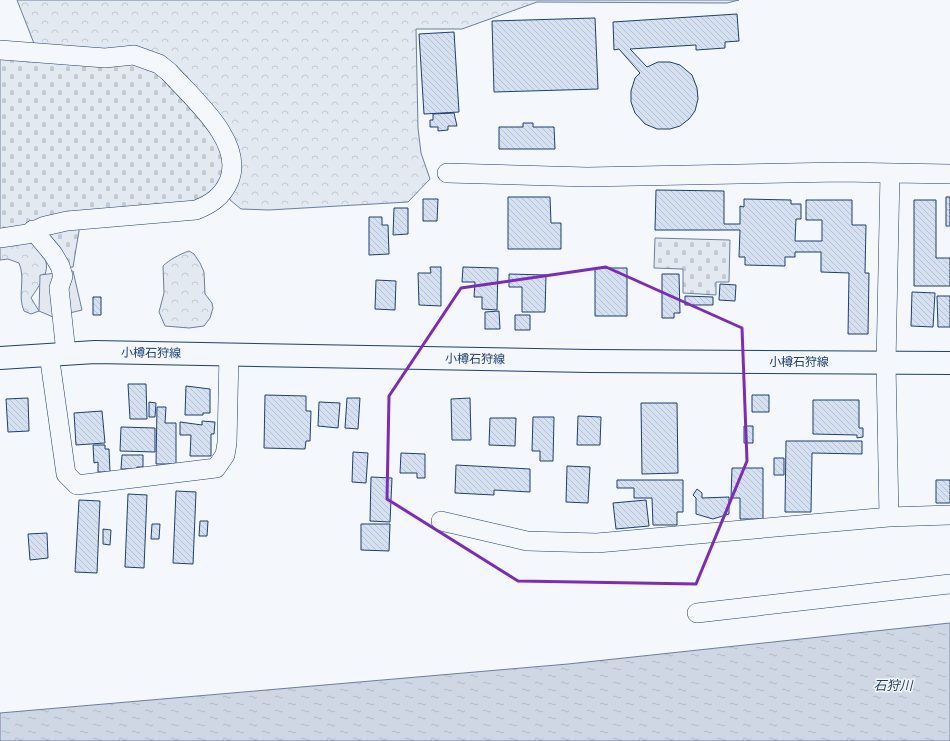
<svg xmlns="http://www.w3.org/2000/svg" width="950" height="741" font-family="Jost,'Noto Sans JP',sans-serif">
  <defs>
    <pattern id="forest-crowns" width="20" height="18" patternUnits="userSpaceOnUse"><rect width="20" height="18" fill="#e3e9f0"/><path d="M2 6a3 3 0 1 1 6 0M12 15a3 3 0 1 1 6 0" fill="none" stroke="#c2c9d1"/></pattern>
    <pattern id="cemetery-stones" width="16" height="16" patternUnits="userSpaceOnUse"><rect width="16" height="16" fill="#e3e9f0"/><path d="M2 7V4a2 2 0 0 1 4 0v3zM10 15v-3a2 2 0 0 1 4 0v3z" fill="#c2c9d1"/></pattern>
    <pattern id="water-ripples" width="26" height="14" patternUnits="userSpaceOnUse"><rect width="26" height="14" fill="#cfd7e4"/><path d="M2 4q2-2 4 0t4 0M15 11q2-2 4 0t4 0" fill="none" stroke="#b1bac7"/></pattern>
    <pattern id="building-back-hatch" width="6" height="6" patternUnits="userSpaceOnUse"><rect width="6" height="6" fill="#d5e0f0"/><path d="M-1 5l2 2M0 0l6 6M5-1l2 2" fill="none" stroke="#b6c1d1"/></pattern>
  </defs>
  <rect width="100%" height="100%" fill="#f4f7fb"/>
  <path fill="url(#forest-crowns)" stroke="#687fa3" d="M17 0H739L727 3 537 2 462 29H416L418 128 421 153 430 179 408 202 269 210 241 209 230 200 228 189 35 46Z
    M34 239C53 267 49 271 31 298L39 311 31 314 24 311C17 295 26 279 19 263L8 259 0 260V241Z
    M189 251 194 254 200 263 204 272 205 294 212 303 213 308 210 318 204 326 189 328 165 326 159 312 164 293 163 266C169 260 180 254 189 251Z"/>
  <path fill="url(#cemetery-stones)" stroke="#687fa3" d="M0 45 136 51 222 127 223 201 80 225 73 267 67 268 46 238 0 232Z
    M655 238 730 240 729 282H716V295L683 293V269L654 268Z"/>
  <path fill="#e3e8f0" stroke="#687fa3" d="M73 271 82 310 53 317 39 311 40 275Z"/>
  <path fill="url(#water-ripples)" stroke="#687fa3" d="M950 623V741H0V713L568 664Z"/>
  <path fill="url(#building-back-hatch)" stroke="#1d3f73" d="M737 14 739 41 725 42V48L696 50V45L630 49 647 67 658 62H670L680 65 692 75 697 88 698 99 695 111 689 119 680 126 670 129H657L645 124 635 113 631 102V91L635 78 640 73 619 49 614 50 613 22Z
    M595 18 598 89 494 92 492 21Z
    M454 32 459 112 424 114 419 34Z
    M454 113 457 126H448V130L438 131V127H430V120H433V114Z
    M523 123H533V127H554L555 149H499V127H523Z
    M656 190 724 191V224H740V206L744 207V199L791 200V204H801V219H796L795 241H822V220H806V200H852V225H866L865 273H869L868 334H848L849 273 821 272V252H795V257H785V266L745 265V257H739L740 230H655Z
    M508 197H550L551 223H561V249H508Z
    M946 197H950V226H946Z
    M423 199H438L437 221H423Z
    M914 200H936V258H950V286H914Z
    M394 208H408V234L393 235Z
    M369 217H382V225H388L389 254 369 255Z
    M430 267H441V306L419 305 418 273H431Z
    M463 267 498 268 497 310 482 309V297H474L475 282H462Z
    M595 268H627V316H595Z
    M509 274 546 275 545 312H522V287H509Z
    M662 274H679L680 313H674V318H662Z
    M376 280 396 281 395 310 375 309Z
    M720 284 736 285 735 301 719 300Z
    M912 292 935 293 933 327 911 326Z
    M685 296 713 297V305H685Z
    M937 296H950V327H938Z
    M93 297H101V315H93Z
    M499 311 500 329H485V312Z
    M515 315H530V330H515Z
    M128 384H146L147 419H130Z
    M186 386 210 389V413H203V415H185Z
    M265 395 306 396V411H311L310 441H306L305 449 264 448Z
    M752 395H769V412H752Z
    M28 398 29 431 8 432 6 399Z
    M347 398H360L358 429 345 428Z
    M470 398 471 440H452L451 399Z
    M813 400H859V428H863V437L857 438V435L813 434Z
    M149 402 156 403 155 417H149Z
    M319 402 340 403 338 428 318 426Z
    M641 403H677L678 473 642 474Z
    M157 407H166L165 423H176V464H156Z
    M102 411 105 443 76 445 74 413Z
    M578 416 601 417 600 445H577Z
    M533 417H554L553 461H540V451H532Z
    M490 418H516L515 446 489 445Z
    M202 421 215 422 214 434H211V456H190L191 435H180V422L202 425Z
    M744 426H753V443H744Z
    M121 427 155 428V452L120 451Z
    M786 441H862V454L812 453 811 512H785Z
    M93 445H105V449H109L110 472H98V462L94 463Z
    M353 452 368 453 366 483 352 482Z
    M401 453 425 454V478H417V473H400Z
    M122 455H143V467H137V469H121Z
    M774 458H784V475H774Z
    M456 465 530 469V492L494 490V495L455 493Z
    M567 466 590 467 588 503 566 502Z
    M732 468H763V519H740V498H731Z
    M371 477 392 478 390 522 370 521Z
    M617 480H683V512H677V525H653L652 498H634V488H617Z
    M936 480H950V503H936Z
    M697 489 702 493V498L729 497V514L713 519 696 514V498L693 495Z
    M176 491 196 492 193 564 173 563Z
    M128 494 147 495 144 568 125 567Z
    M79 500 100 501 97 573 75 572Z
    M646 500 649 526 616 529 613 503Z
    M200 521H208L207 536H199Z
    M152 524H160L159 539H151Z
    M361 524H390L389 551 361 550Z
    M103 529 111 530 110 545 103 544Z
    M47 533 48 558 30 560 28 534Z"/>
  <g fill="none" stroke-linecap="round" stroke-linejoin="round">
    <defs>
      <path id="minor" d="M0 50 105 58 134 55 159 64 169 72C193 99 245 142 229 181 222 197 211 204 196 210L67 221 45 226 27 234 0 238
        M447 173 587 177 840 172 950 174
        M33 230 53 254 60 266 63 276 59 288 66 353
        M49 354 66 474 77 485 216 468 225 455 227 443 229 354
        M889 517 886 363 890 174
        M441 521 527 541 597 543 889 517 950 515
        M697 613 950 584"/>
      <path id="major" d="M0 358 95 352 589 361 950 363"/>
    </defs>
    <use href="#minor" stroke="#1d3f73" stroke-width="20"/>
    <use href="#major" stroke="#1d3f73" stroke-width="24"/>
    <use href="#minor" stroke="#f4f7fb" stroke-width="19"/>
    <use href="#major" stroke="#f4f7fb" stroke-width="22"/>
  </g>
  <path fill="none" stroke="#7b2cbf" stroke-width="3" stroke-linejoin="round" d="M606 267 742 328 747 461 696 584 518 581 387 499 389 396 461 288Z"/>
  <g text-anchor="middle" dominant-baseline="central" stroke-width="3" stroke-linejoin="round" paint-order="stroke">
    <g font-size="12" fill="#1d3f73" stroke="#f4f7fb">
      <text transform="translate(151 353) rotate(1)">小樽石狩線</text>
      <text transform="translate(475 359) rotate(1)">小樽石狩線</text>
      <text x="799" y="362">小樽石狩線</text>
    </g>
    <g font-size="13" font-style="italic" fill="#1d3f73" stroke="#f4f7fb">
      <text x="893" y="685">石狩川</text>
    </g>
  </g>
</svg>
